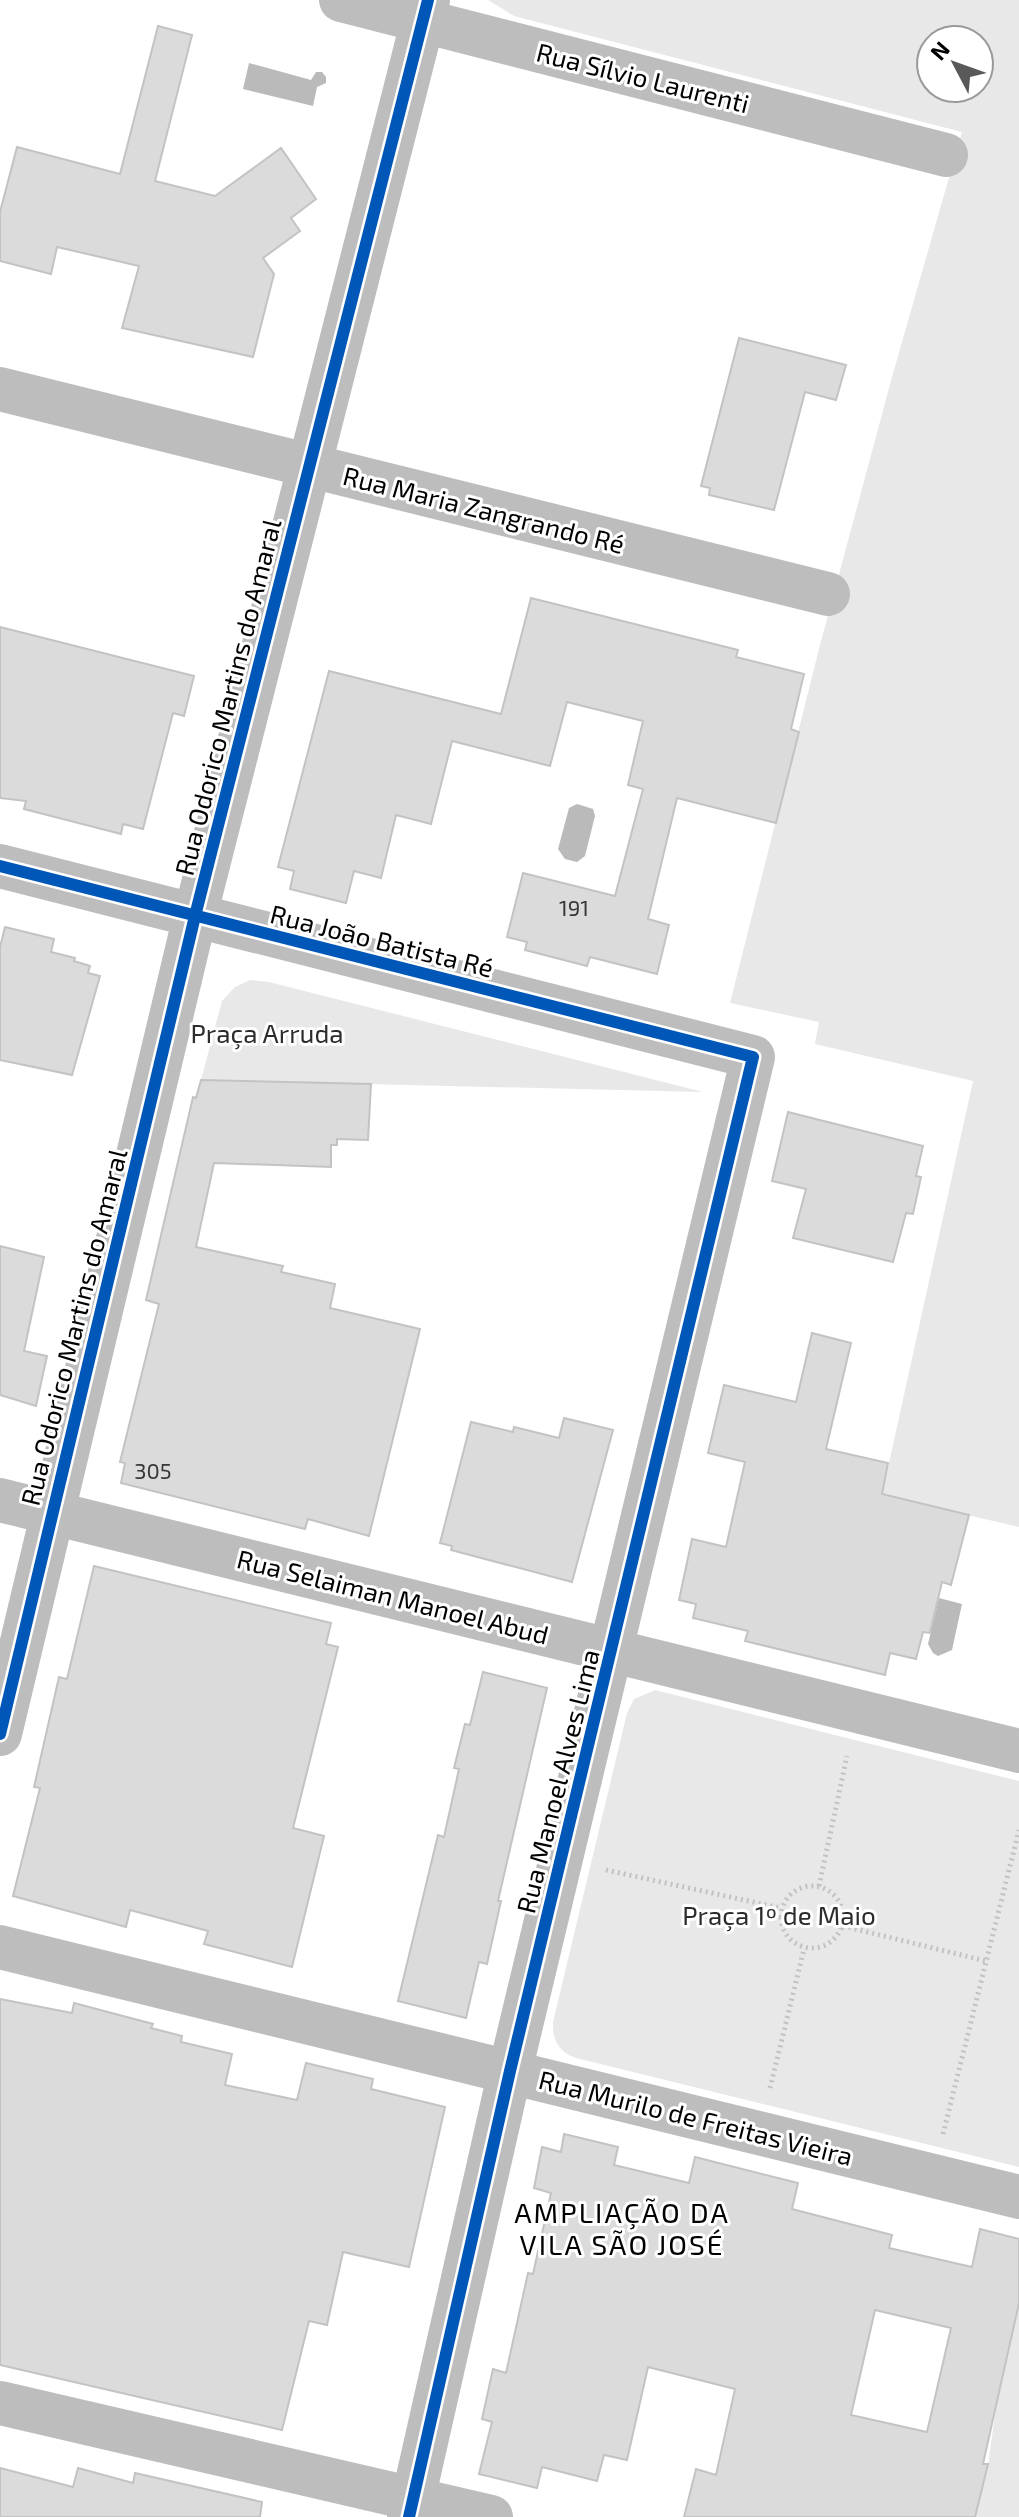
<svg xmlns="http://www.w3.org/2000/svg" width="1019" height="2517" font-family="'Exo 2',sans-serif">
  <rect width="100%" height="100%" fill="#fff"/>
  <path fill="#e8e8e8" fill-rule="evenodd" d="M488 0H1019V1527L882 1495 973 1081 815 1044 819 1022 730 1003 820 645 892 377 962 132 514 16ZM931 40H979V88H931Z
    M250 980 269 982 703 1092 201 1080 222 1001 235 987Z
    M655 1690 1019 1781V2167L576 2058C559 2052 552 2040 553 2022L627 1713 634 1699Z
    M1019 2303V2517H975L988 2465 995 2415Z"/>
  <path fill="#bababa" d="M249 63 311 80 316 72H322L326 77V83L317 87 313 106 243 89Z
    M577 804 593 809 595 816 585 856 577 862 565 859 558 849 569 808Z
    M939 1598 962 1604 952 1650 938 1656 933 1653 928 1644Z"/>
  <path fill="#dbdbdb" stroke="#c3c3c3" stroke-width="2" fill-rule="evenodd" d="M158 26 192 35 155 181 215 196 281 148 316 199 291 218 300 231 263 258 274 274 253 357 122 328 139 266 57 247 51 274 0 261V212L17 147 120 174Z
    M739 338 846 365 836 400 805 392 774 510 709 495 710 488 701 486Z
    M531 598 738 650 736 657 804 674 791 729 799 732 776 823 677 798 648 919 669 925 657 974 590 957 587 966 525 950 527 942 507 937 523 873 615 896 643 789 628 785 643 721 567 702 550 766 452 741 431 824 396 815 381 878 354 871 346 903 290 889 294 871 278 867 329 671 501 714Z
    M0 627 194 676 184 716 173 713 143 829 123 824 121 834 24 809 26 801 0 798Z
    M5 927 54 939 51 952 75 958 74 961 90 966 88 973 100 976 72 1075 0 1060V947Z
    M201 1080 371 1084 368 1140 337 1139V1145H331V1167L214 1163 196 1247 283 1266 281 1272 335 1284 330 1308 420 1329 369 1536 308 1519 305 1529 121 1483 125 1463 120 1462 159 1304 146 1300 193 1097 196 1098Z
    M788 1112 923 1146 916 1176 921 1177 913 1214 906 1213 893 1262 793 1238 806 1189 772 1181Z
    M0 1246 44 1257 24 1351 47 1356 36 1406 0 1395Z
    M812 1333 851 1343 826 1449 888 1463 882 1494 969 1515 951 1585 942 1582 930 1633 923 1632 916 1659 890 1653 885 1675 745 1641 748 1631 693 1618 696 1604 679 1600 692 1539 726 1547 745 1462 708 1453 724 1385 796 1402Z
    M564 1418 613 1430 572 1582 451 1550 452 1546 440 1543 471 1422 513 1432 514 1427 559 1438Z
    M94 1566 331 1623 326 1644 338 1647 293 1828 324 1836 292 1967 204 1944 208 1931 130 1910 126 1927 13 1896 40 1788 34 1787 59 1677 67 1679Z
    M483 1672 547 1688 498 1901H501L487 1964 479 1962 466 2018 398 2001 438 1835 444 1837 459 1769 454 1768 465 1724 470 1725Z
    M0 1999 72 2013 74 2003 153 2024 151 2028 182 2036 181 2042 232 2054 225 2085 297 2100 306 2063 373 2079 371 2089 445 2107 409 2267 343 2252 327 2325 309 2321 282 2430 0 2365Z
    M564 2134 618 2147 614 2165 689 2183 695 2157 798 2183 792 2209 892 2235 889 2248 972 2267 980 2229 1019 2239V2303L983 2464H988L975 2517H684L696 2469 716 2475 735 2389 648 2367 627 2460 604 2455 597 2481 542 2467 537 2488 479 2474 492 2422 482 2419 493 2369 506 2373 528 2273 533 2274 551 2193 534 2188 542 2147 561 2152ZM875 2310 951 2328 927 2432 851 2415Z
    M0 2468 73 2487 78 2468 133 2483 135 2473 262 2502 260 2517H0Z"/>
  <g fill="none" stroke-linecap="round" stroke-linejoin="round">
    <path stroke="#c2c2c2" stroke-width="5" stroke-dasharray="2 4" stroke-linecap="butt" d="M606 1870 781 1908
      M781 1917a31 31 0 1 1 62 0a31 31 0 1 1-62 0Z
      M819 1886 847 1756
      M843 1926 986 1961
      M770 2088 804 1949
      M943 2134 1019 1830"/>
    <path stroke="#bdbdbd" stroke-width="44" d="M341 0 946 155
      M0 389 828 594
      M0 866 753 1057 510 2071 409 2517
      M0 1500 1019 1751
      M0 1734 195 916 428 0
      M0 1947 1019 2197
      M0 2403 491 2517"/>
    <defs>
      <path id="cycleway" d="M0 866 753 1057 510 2071 409 2517
        M0 1734 195 916 428 0"/>
    </defs>
    <use href="#cycleway" stroke="#fff" stroke-width="17"/>
    <use href="#cycleway" stroke="#0057b8" stroke-width="12"/>
  </g>
  <g text-anchor="middle" dominant-baseline="central" stroke-width="6" stroke-linejoin="round" paint-order="stroke">
    <g font-size="22" fill="#373737">
      <text x="574" y="907">191</text>
      <text x="153" y="1470">305</text>
    </g>
    <g font-size="26" fill="#000" stroke="#fff">
      <text transform="translate(643 77) rotate(14)">Rua Sílvio Laurenti</text>
      <text transform="translate(484 509) rotate(14)">Rua Maria Zangrando Ré</text>
      <text transform="translate(227 697) rotate(-76)">Rua Odorico Martins do Amaral</text>
      <text transform="translate(382 940) rotate(14)">Rua João Batista Ré</text>
      <text transform="translate(73 1327) rotate(-76)">Rua Odorico Martins do Amaral</text>
      <text transform="translate(393 1596) rotate(14)">Rua Selaiman Manoel Abud</text>
      <text transform="translate(557 1781) rotate(-76)">Rua Manoel Alves Lima</text>
      <text transform="translate(696 2117) rotate(14)">Rua Murilo de Freitas Vieira</text>
    </g>
    <g font-size="26" fill="#2c2c2c" stroke="#fff">
      <text x="267" y="1032">Praça Arruda</text>
      <text x="779" y="1914">Praça 1º de Maio</text>
    </g>
    <g font-size="28" letter-spacing="2" fill="#000" stroke="#fff">
      <text x="622" y="2212">AMPLIAÇÃO DA<tspan x="622" dy="32">VILA SÃO JOSÉ</tspan></text>
    </g>
  </g>
  <g transform="translate(955 64) rotate(311)"><circle r="38" fill="#ffffff" stroke="#999999" stroke-width="2"/>
  <path d="M0-6L14 30L0 20L-14 30Z" fill="#595959"/>
  <text y="-12" font-size="22" font-weight="bold" text-anchor="middle" fill="#000000">N</text>
  </g>
</svg>
